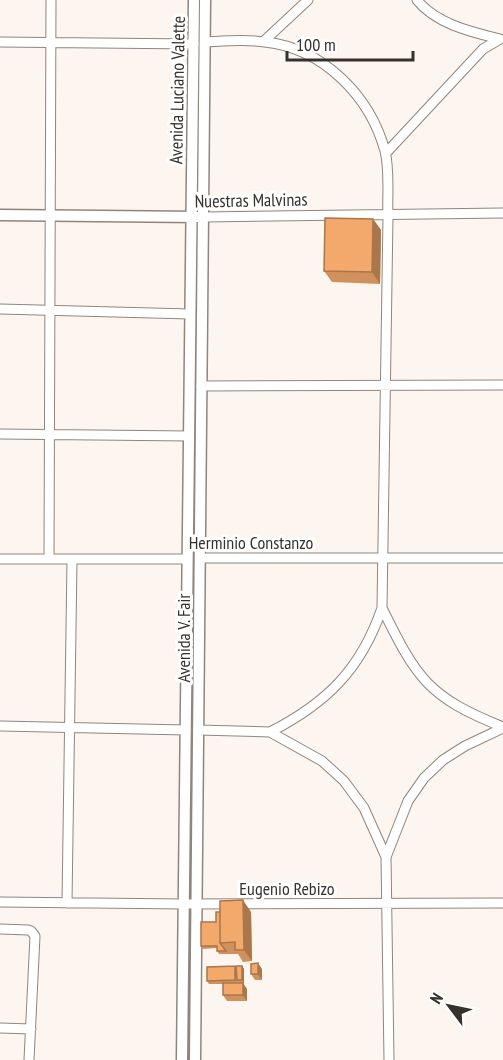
<svg xmlns="http://www.w3.org/2000/svg" width="503" height="1060" font-family="'PT Sans Narrow',sans-serif">
  <rect width="100%" height="100%" fill="#fdf6f0"/>
  <g fill="none" stroke-linecap="round" stroke-linejoin="round">
    <defs>
      <path id="minor" d="M264 41 308 0
        M0 42 194 44
        M205 42C225 41 246 39 265 42 323 48 370 96 385 151 390 171 387 195 388 216L382 608C361 669 327 703 270 732
        M386 153 483 49 500 39C472 32 436 24 417 0
        M204 217 503 213
        M0 309 190 314
        M201 386 503 385
        M0 434 189 436
        M200 558H503
        M0 559H187
        M49 559 51 0
        M382 608C417 679 428 697 503 727
        M0 726 186 730
        M198 730 270 732 322 761 344 781 364 808 386 857
        M0 902 183 904 503 903
        M67 903 72 560
        M0 929 28 930 31 931 35 936 29 1060
        M0 1028 31 1029
        M389 1060 386 857 408 801 424 778 443 760 465 746 503 728"/>
      <path id="major" d="M0 215 198 217
        M182 1060 194 0
        M195 1060 205 0"/>
    </defs>
    <use href="#minor" stroke="#90857d" stroke-width="11"/>
    <use href="#major" stroke="#90857d" stroke-width="13"/>
    <use href="#minor" stroke="#fff" stroke-width="9"/>
    <use href="#major" stroke="#fff" stroke-width="10"/>
  </g>
  <path fill="#d1915c" d="M373 219 381 230 380 284 332 282 324 271Z
    M251 912 252 961 243 962 238 954H219L217 951V948L203 949 201 946 216 922Z
    M235 966 236 968 242 966 244 969V983H239L237 982V983L247 989V1001H227L223 995V984H209L207 981Z
    M262 969V980H255L251 974Z"/>
  <path fill="#aa764b" d="M373 219 381 230 380 284 372 272Z
    M243 900 251 912 252 961 244 950Z
    M258 963 262 969V980L258 974Z
    M242 966 244 969V983L242 980Z
    M243 983 247 989V1001L243 995Z"/>
  <path fill="#f3a96b" stroke="#aa764b" stroke-width="1.5" d="M325 218 373 219 372 272 324 271Z
    M243 900 244 950H235V942L220 943V901Z
    M216 912H220V943L226 951H217V946H201V922H216Z
    M258 963V974H251V964Z
    M235 966V980L207 981V967Z
    M236 966H242V980H237Z
    M223 983H243V995H223Z"/>
  <g text-anchor="middle" dominant-baseline="central" stroke-width="6" stroke-linejoin="round" paint-order="stroke">
    <g font-size="18" fill="#35312d" stroke="#fff">
      <text transform="translate(177 90) rotate(-89)">Avenida Luciano Valette</text>
      <text transform="translate(251 200) rotate(-1)">Nuestras Malvinas</text>
      <text x="251" y="542">Herminio Constanzo</text>
      <text transform="translate(183 638) rotate(-90)">Avenida V. Fair</text>
      <text x="287" y="888">Eugenio Rebizo</text>
    </g>
  </g>
  <g transform="translate(449 1006) rotate(302)" stroke="#ffffff" stroke-width="4.5" paint-order="stroke">
  <path d="M0-4.5L10 22L0 15L-10 22Z" fill="#35312d"/>
  <text y="-9" font-size="16" font-weight="bold" text-anchor="middle" fill="#35312d">N</text>
  </g>
  <path d="M287 51v9h126v-9" fill="none" stroke="#35312d" stroke-width="3"/>
  <text x="296" y="51" font-size="18" fill="#35312d" stroke="#ffffff" stroke-width="4.5" paint-order="stroke">100 m</text>
</svg>
